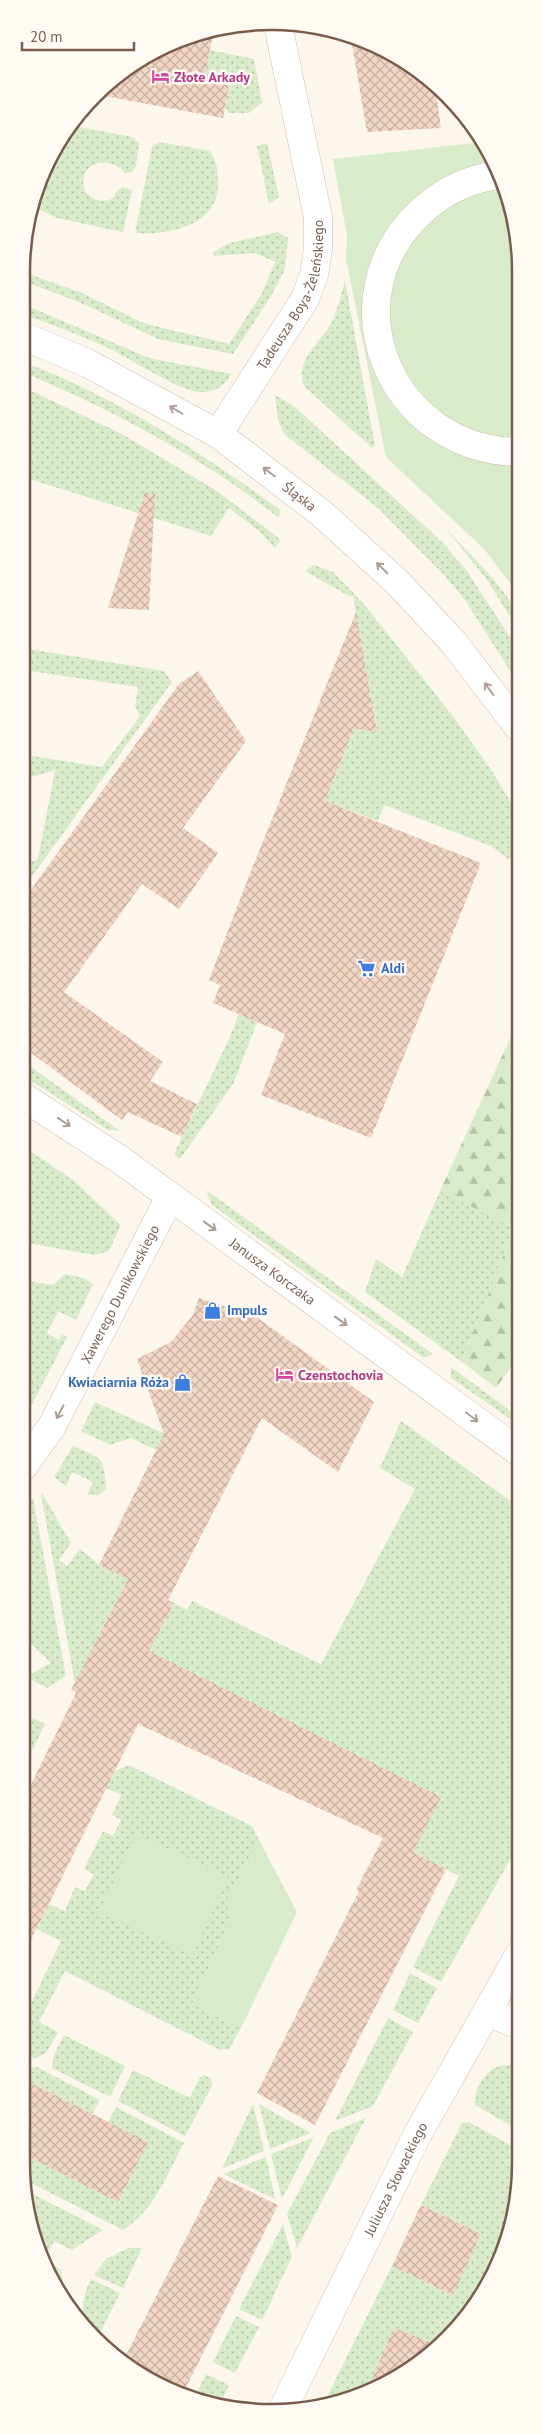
<svg xmlns="http://www.w3.org/2000/svg" width="542" height="2434" font-family="'PT Sans',sans-serif">
  <defs>
    <pattern id="grass-dots" width="8" height="8" patternUnits="userSpaceOnUse" patternTransform="scale(1.25)"><rect width="8" height="8" fill="#d8ecc9"/><path d="M2 2h.1M6 6h.1" fill="none" stroke="#b4c2a5" stroke-width="1.8" stroke-linecap="round"/></pattern>
    <pattern id="forest-firs" width="22" height="20" patternUnits="userSpaceOnUse" patternTransform="scale(1.25)"><rect width="22" height="20" fill="#d8ecc9"/><path d="M5 1l3.5 6h-7zM16 11l3.5 6h-7z" fill="#b4c2a5"/></pattern>
    <pattern id="building-cross-hatch" width="8" height="8" patternUnits="userSpaceOnUse" patternTransform="scale(1.25)"><rect width="8" height="8" fill="#f3d5c3"/><path d="M0 0l8 8M0 8l8-8" fill="none" stroke="#cab0a1"/></pattern>
  </defs>
  <rect width="100%" height="100%" fill="#fdf6ec"/>
  <path fill="url(#grass-dots)" d="M210 50 254 59 262 103 249 113H229L225 108 229 85 204 80Z
    M73 126 133 137 139 143 136 166 132 172 125 173C109 153 76 163 85 191 92 200 103 204 113 198L117 191 123 187 132 190 123 232 57 218 34 207 55 146Z
    M159 142 210 151C217 161 218 172 218 185 218 225 168 236 135 233L152 147Z
    M267 143 279 197 269 204 257 146Z
    M278 232 288 238 285 269 271 296 233 354 158 339 79 302 23 281V272L82 293 143 323 229 344 262 293 275 262 255 253 214 256 213 252 229 243Z
    M345 281 375 446 372 448 304 386C294 359 321 343 332 322 338 309 341 295 345 281Z
    M23 304 149 358 231 374C225 386 214 393 200 392 179 391 131 359 110 349 81 335 52 325 23 314Z
    M23 362C116 397 201 452 280 510L281 513 278 517C200 456 114 411 23 372Z
    M23 387 122 434 217 491 281 540 275 548 259 531 229 508 211 536 23 477Z
    M275 395 295 407 442 542 467 571 519 651V685L465 600 445 576 378 508 284 434 278 420Z
    M447 530C463 546 515 598 519 619 519 623 519 627 519 631L487 580Z
    M314 565 333 572 363 603 452 715 492 771 519 816V853L508 859 491 846 384 805 378 821 341 807 233 1084 180 1159 174 1154 229 1039 348 744 350 727 377 731 353 596H349L305 571Z
    M23 648 164 671 172 682 23 889V865L38 859 55 770 32 777 28 774 32 756 102 767 140 716 135 706 138 687 23 670Z
    M22 1061H23L120 1131 108 1130 25 1077 22 1074Z
    M22 1146 73 1180 121 1225 109 1251 94 1255 22 1242Z
    M206 1190 433 1354 424 1358 212 1205Z
    M440 1191 514 1228 462 1362 365 1292 376 1259 402 1277Z
    M22 1265 31 1266 28 1281 53 1285 65 1274 84 1278 93 1284 76 1320 58 1311 47 1333 59 1340 62 1334 67 1337 27 1414 22 1389Z
    M451 1367 519 1417V1425L451 1378Z
    M95 1402 172 1437 164 1454 131 1438 110 1445 81 1431Z
    M401 1421 519 1507V1844L441 1982 413 1967 459 1876 413 1852 147 1655 174 1603 187 1610 192 1601 321 1664 415 1489 380 1468Z
    M73 1446C102 1459 104 1455 106 1489L98 1495H87L93 1482 72 1472 66 1486 54 1477Z
    M42 1493 71 1543 59 1560 67 1566 80 1549 99 1565 128 1579 75 1683 41 1494Z
    M33 1498 66 1676 47 1688 26 1677 51 1663 28 1641 22 1644V1510Z
    M27 1715 45 1724 22 1772V1720Z
    M129 1765 252 1826 259 1840 227 1900 230 1922 192 2004 241 2028 229 2049 220 2050 65 1971 39 2022 58 2032 46 2053 34 2059 21 2052V2010L27 2012 61 1941 37 1929 49 1904 65 1911 75 1887 85 1891 94 1874 84 1869 103 1831 113 1836 121 1820 112 1815 121 1795 106 1788 115 1771Z
    M410 1973 437 1988 418 2023 393 2010Z
    M388 2018 413 2032 373 2106 335 2121Z
    M64 2035 125 2066 110 2097 52 2068 54 2055Z
    M519 2063V2130L475 2105C474 2089 484 2071 500 2066 506 2065 514 2065 519 2063Z
    M37 2067 100 2100 92 2114 25 2080 30 2068Z
    M133 2070 190 2098 200 2077 205 2075 211 2079 212 2086 185 2136 118 2101Z
    M253 2104 264 2151 222 2169Z
    M259 2104 311 2133 270 2149Z
    M116 2107 184 2143C167 2174 154 2211 123 2230L25 2180 21 2153 148 2142 108 2122Z
    M366 2118 297 2248 287 2214 330 2133Z
    M469 2122 519 2150V2196L487 2288 423 2361 336 2404 323 2405 392 2266 453 2294 481 2234 421 2205 462 2123Z
    M314 2137 283 2197 281 2196 271 2154Z
    M266 2157 275 2199 223 2174Z
    M27 2191 103 2230 72 2250 54 2241 44 2260 61 2270 65 2297 40 2258Z
    M283 2224 292 2257 262 2320 239 2309Z
    M128 2248H142L123 2288 94 2275 106 2259Z
    M91 2279 120 2293 97 2339C95 2336 90 2334 87 2331 78 2319 84 2292 91 2279Z
    M236 2316 259 2327 235 2373 213 2362Z
    M206 2374 229 2385 221 2403 195 2396Z"/>
  <path fill="url(#forest-firs)" d="M519 1019V1356L496 1388 462 1362 514 1228 440 1191Z"/>
  <path fill="#d8ecc9" d="M482 142 495 161 519 239V595L484 549 386 457 346 259 347 236 333 159Z
    M136 1834 228 1877 192 1955 99 1912Z
    M259 1840 297 1912 241 2028 192 2004 230 1922 227 1900Z"/>
  <path fill="url(#building-cross-hatch)" d="M214 29 204 80 229 85 223 118 99 95 119 73 207 30Z
    M351 38 382 47 435 85 441 128 367 132Z
    M145 492 155 494 149 610 108 608Z
    M356 612 377 732 354 728 325 801 481 863 371 1138 261 1095 285 1034 213 1003 220 985 209 980 249 876Z
    M198 671 246 741 183 828 218 853 179 909 142 884 64 992 163 1062 150 1081 197 1104 182 1137 128 1112 122 1120 23 1047V901L179 684Z
    M199 1298 255 1316 374 1402 338 1472 262 1418 168 1600 174 1603 149 1651 441 1797 413 1852 446 1869 315 2125 257 2093 359 1891 356 1890 383 1838 138 1724 21 1960 22 1803 76 1693 71 1690 128 1579 99 1565 164 1434 137 1359 171 1342 193 1315Z
    M21 2078 148 2142 118 2202 21 2153Z
    M218 2176 278 2205 183 2393 160 2387 124 2359Z
    M421 2205 481 2234 453 2295 392 2266Z
    M394 2328 437 2345 423 2361 368 2388Z"/>
  <g fill="none" stroke-linecap="round" stroke-linejoin="round">
    <defs>
      <path id="pedestrian" d="M499 175C472 178 446 190 425 208 325 295 389 451 519 452"/>
      <g id="minor">
        <path id="s1" d="M218 434 305 299 314 275 318 249V217L278 25"/>
        <path id="s2" d="M22 1468 52 1426 170 1197"/>
        <path d="M487 2012 519 2025"/>
        <path id="s3" d="M283 2409 416 2137 519 1955"/>
      </g>
      <g id="tertiary">
        <path id="s4" d="M23 336 87 363 218 434 321 513 397 582 454 643 519 728"/>
        <path id="s5" d="M22 1096 122 1161 519 1452"/>
      </g>
    </defs>
    <use href="#pedestrian" stroke="#d1beb0" stroke-width="29"/>
    <use href="#minor" stroke="#d1beb0" stroke-width="29"/>
    <use href="#tertiary" stroke="#d1beb0" stroke-width="29"/>
    <use href="#pedestrian" stroke="#fff" stroke-width="28"/>
    <use href="#minor" stroke="#fff" stroke-width="28"/>
    <use href="#tertiary" stroke="#fff" stroke-width="28"/>
  </g>
  <defs><path id="oneway-shaft" d="M-6 0H5M1.5-3L5.5 0L1.5 3" fill="none" stroke-width="1.6" stroke-linecap="round" stroke-linejoin="round" transform="scale(1.25)"/></defs>
  <g stroke="#af9d94">
    <use href="#oneway-shaft" transform="translate(176 410) rotate(-150)"/>
    <use href="#oneway-shaft" transform="translate(269 472) rotate(-143)"/>
    <use href="#oneway-shaft" transform="translate(382 568) rotate(-136)"/>
    <use href="#oneway-shaft" transform="translate(489 689) rotate(-127)"/>
    <use href="#oneway-shaft" transform="translate(64 1122) rotate(34)"/>
    <use href="#oneway-shaft" transform="translate(210 1226) rotate(36)"/>
    <use href="#oneway-shaft" transform="translate(341 1321) rotate(36)"/>
    <use href="#oneway-shaft" transform="translate(60 1412) rotate(118)"/>
    <use href="#oneway-shaft" transform="translate(472 1417) rotate(37)"/>
  </g>
  <defs>
    <symbol id="hotel-bare" viewBox="-9 -9 18 18"><path d="M-6-4.5h1.5V1H6V5H4.5V3h-9V5H-6ZM-4 0a1.8 1.8 0 1 1 3.6 0ZM.5 0V-2.5h3Q6-2.5 6 0Z" fill="#d1479c" stroke="#fffaf3" stroke-width="2.5" paint-order="stroke"/></symbol>
    <symbol id="supermarket-bare" viewBox="-9 -9 18 18"><path d="M-6-5.5h2.5l.6 2H6L4.5 2H-2.5L-4.4-4H-6ZM-1.5 3.2a1.3 1.3 0 1 0 .1 0ZM3 3.2a1.3 1.3 0 1 0 .1 0Z" fill="#3f7fe0" stroke="#fffaf3" stroke-width="2.5" paint-order="stroke"/></symbol>
    <symbol id="shop-bare" viewBox="-9 -9 18 18"><path d="M-5-2.5h2.3a2.7 3.5 0 0 1 5.4 0H5L5.5 6h-11ZM-1.5-2.5h3a1.5 2.3 0 0 0-3 0Z" fill="#3f7fe0" stroke="#fffaf3" stroke-width="2.5" paint-order="stroke"/></symbol>
  </defs>
  <g fill-rule="evenodd">
    <use href="#hotel-bare" x="148" y="64" width="25" height="25"/>
    <use href="#supermarket-bare" x="354" y="956" width="25" height="25"/>
    <use href="#shop-bare" x="200" y="1298" width="25" height="25"/>
    <use href="#hotel-bare" x="272" y="1362" width="25" height="25"/>
    <use href="#shop-bare" x="170" y="1370" width="25" height="25"/>
  </g>
  <g text-anchor="middle" dominant-baseline="central" stroke-width="5" stroke-linejoin="round" paint-order="stroke">
    <g font-size="14" font-weight="bold" fill="#b23c85" stroke="#fffaf3" text-anchor="start">
      <text x="174" y="77">Złote Arkady</text>
      <text x="298" y="1375">Czenstochovia</text>
    </g>
    <g font-size="14" fill="#7a5c4d" stroke="#fffaf3">
      <text stroke="none"><textPath href="#s1" startOffset="160">Tadeusza Boya-Żeleńskiego</textPath></text>
      <text stroke="none"><textPath href="#s4" startOffset="321">Śląska</textPath></text>
      <text stroke="none"><textPath href="#s5" startOffset="306">Janusza Korczaka</textPath></text>
      <text stroke="none"><textPath href="#s2" startOffset="200">Xawerego Dunikowskiego</textPath></text>
      <text stroke="none"><textPath href="#s3" startOffset="256">Juliusza Słowackiego</textPath></text>
    </g>
    <g font-size="14" font-weight="bold" fill="#366cbe" stroke="#fffaf3" text-anchor="start">
      <text x="381" y="968">Aldi</text>
      <text x="227" y="1310">Impuls</text>
      <text x="169" y="1382" text-anchor="end">Kwiaciarnia Róża</text>
    </g>
  </g>
  <path d="M0 0H542V2434H0ZM271 30H271A241 241 0 0 1 512 271V2163A241 241 0 0 1 271 2404H271A241 241 0 0 1 30 2163V271A241 241 0 0 1 271 30Z" fill="#fffaf3" fill-rule="evenodd"/>
  <path fill="none" stroke="#7a5c4d" stroke-width="2.5" d="M271 30H271A241 241 0 0 1 512 271V2163A241 241 0 0 1 271 2404H271A241 241 0 0 1 30 2163V271A241 241 0 0 1 271 30Z"/>
  <path d="M22 42v8h112v-8" fill="none" stroke="#7a5c4d" stroke-width="2.5"/>
  <text x="30" y="42" font-size="15" fill="#7a5c4d" stroke="#fffaf3" stroke-width="4" paint-order="stroke">20 m</text>
</svg>
